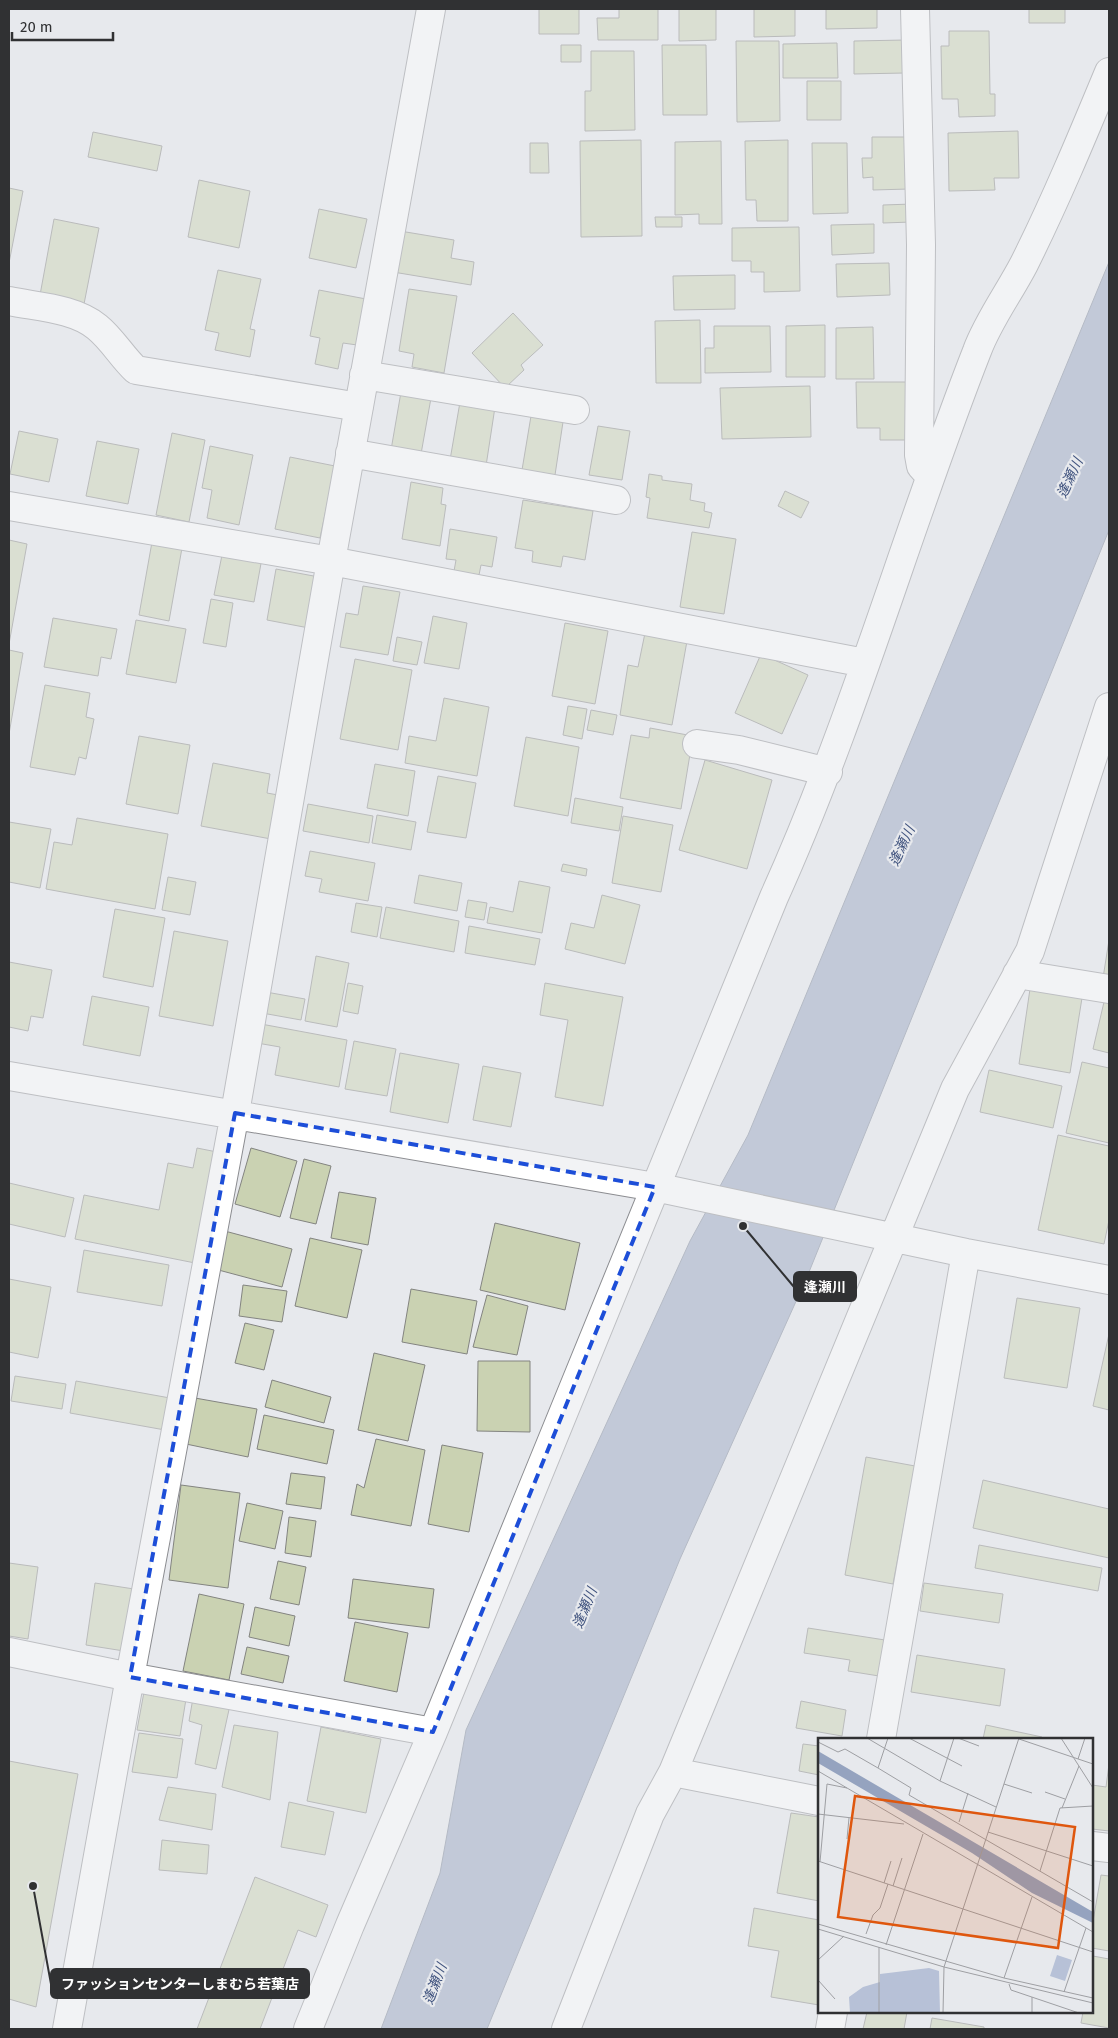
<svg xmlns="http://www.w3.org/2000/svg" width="1118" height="2038" font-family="'Fira Sans','Noto Sans JP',sans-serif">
  <rect width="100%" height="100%" fill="#e7e9ed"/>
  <path fill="#95a3bf" stroke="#778195" d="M1109 262V530L807 1277 680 1559 487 2029H381L440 1873 466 1730 690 1241 748 1135Z"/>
  <path fill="#cad2b2" stroke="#838480" d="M539 9H579V34H539Z
    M619 9H658V40H598L597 18H619Z
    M679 9H716V40L679 41Z
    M754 9H795V36L754 37Z
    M826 9H877V28L826 29Z
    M1029 9H1065V23H1029Z
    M949 31H989L990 94H995V116L959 117 958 99H942L941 46H949Z
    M905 40V73L854 74V41Z
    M736 41H779L780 121 737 122Z
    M837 43 838 78H783V44Z
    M561 45H581V62H561Z
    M662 45H706L707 115H663Z
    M591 51H634L635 130 585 131V91H591Z
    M807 81H841V120H807Z
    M1018 131 1019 178H994L995 190 949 191 948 133Z
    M93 132 162 146 157 171 88 157Z
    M872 137H908L909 189 873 190V177L863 178 862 158H872Z
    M641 140 642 236 581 237 580 141Z
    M788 140V221H757L756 200H746L745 141Z
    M721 141 722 224H699V214L675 215V142Z
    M530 143H548L549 173H530Z
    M812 143H847L848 213 813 214Z
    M199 180 250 191 239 248 188 237Z
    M9 188 23 191 9 263Z
    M912 204V222L883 223V205Z
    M319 209 367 219 356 268 309 258Z
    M655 217H682V227H656Z
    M54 219 99 228 84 304 40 295Z
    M874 224V253L832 255 831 225Z
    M799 227 800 291 764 292V272H751V261H732V228Z
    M400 231 454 240 451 258 474 262 471 285 393 272Z
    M889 263 890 295 837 297 836 264Z
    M218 270 261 279 250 329 255 330 250 357 215 350 219 333 205 330Z
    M735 275V309L674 310 673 276Z
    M409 289 457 296 444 373 412 367 414 354 399 351Z
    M319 290 366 299 357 345 343 343 338 369 315 364 320 338 310 336Z
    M513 313 543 345 521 365 524 370 505 388 472 353Z
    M700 320 701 383H656L655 321Z
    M825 325V377H786V326Z
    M714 326H770L771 372 705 373V348H714Z
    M873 327 874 379H836V328Z
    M856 382H907V440H880V428H857Z
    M810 386 811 437 722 439 720 388Z
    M401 392 431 398 421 454 391 450Z
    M460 402 495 407 486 466 450 460Z
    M531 416 563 422 555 475 522 470Z
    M598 426 630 431 622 480 589 475Z
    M19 431 58 439 49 482 10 474Z
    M172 433 205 440 189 522 156 515Z
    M97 441 139 449 128 504 86 496Z
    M210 446 253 455 239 525 207 518 212 490 202 488Z
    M290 457 335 466 320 538 275 529Z
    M649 474 662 476V480L692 484 690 500 705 503 704 511 712 513 709 528 647 518 650 498 646 497Z
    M411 482 443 488 441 504 446 505 440 546 402 539Z
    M785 491 809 502 801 518 778 506Z
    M523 500 593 511 585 560 563 556 561 567 532 562 533 551 515 548Z
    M450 529 497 537 492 567 481 565 479 575 454 571 456 560 446 559Z
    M692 532 736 539 724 614 680 607Z
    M9 540 27 544 9 644Z
    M152 542 182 548 169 621 139 615Z
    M223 550 262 558 254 602 214 595Z
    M276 569 319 577 309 628 267 620Z
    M363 586 400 592 388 655 340 647 346 613 358 615Z
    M211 599 233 603 226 647 203 643Z
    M433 616 467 623 459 669 424 663Z
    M53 618 117 629 111 659 101 657 98 676 44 667Z
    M136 620 186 629 176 683 126 674Z
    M565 623 608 631 595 704 552 696Z
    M645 633 687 641 672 725 620 715 628 665 638 667Z
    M397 637 422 642 417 665 393 661Z
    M9 650 23 653 9 734Z
    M761 654 808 675 782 734 735 713Z
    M355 659 412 670 398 750 340 739Z
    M45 685 90 693 86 717 94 719 86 759 79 757 75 775 30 767Z
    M444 698 489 707 477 776 405 763 409 736 436 741Z
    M568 706 587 709 582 739 563 735Z
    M591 710 617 715 613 735 587 730Z
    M650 728 693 736 681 809 620 798 631 735 649 738Z
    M139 736 190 745 178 814 126 804Z
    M526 737 579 747 568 816 514 806Z
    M705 760 772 780 747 869 679 850Z
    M213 763 270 774 267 793 278 795 271 839 201 826Z
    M375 764 415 771 408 816 367 808Z
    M438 776 476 783 466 838 427 832Z
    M575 798 623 807 619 831 571 823Z
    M308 804 373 816 369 843 303 831Z
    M377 815 416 822 411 850 372 843Z
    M623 816 673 825 661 892 612 883Z
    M77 818 168 834 155 909 46 889 54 842 72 845Z
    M9 822 51 829 40 888 9 882Z
    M310 851 375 863 368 901 319 892 322 879 305 876Z
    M563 864 587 869 586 876 561 871Z
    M419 875 462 883 457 911 414 903Z
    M168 877 196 882 190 915 162 910Z
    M519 881 550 887 542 933 487 923 490 907 513 912Z
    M602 895 640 905 625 964 565 949 571 923 594 928Z
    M468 900 487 903 484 920 465 917Z
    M356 903 382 907 377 937 351 932Z
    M386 907 459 921 454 952 380 938Z
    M115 909 165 918 153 987 103 977Z
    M469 926 540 939 535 965 465 953Z
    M174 931 228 941 213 1026 159 1016Z
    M1109 940V979L1103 978Z
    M316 956 349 963 337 1027 305 1021Z
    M9 962 52 970 43 1018 31 1016 28 1031 9 1027Z
    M348 983 363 986 358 1014 343 1011Z
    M545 983 623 997 603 1106 555 1097 568 1020 540 1015Z
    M1030 989 1082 998 1070 1073 1019 1064Z
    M266 992 305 999 301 1020 262 1013Z
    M92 996 149 1007 140 1056 83 1045Z
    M1104 1002 1109 1003V1053L1093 1049Z
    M261 1024 347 1040 339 1087 275 1075 280 1047 257 1043Z
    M354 1041 396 1049 387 1096 345 1089Z
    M400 1053 459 1064 448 1123 390 1112Z
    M1082 1062 1109 1068V1143L1066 1133Z
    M483 1066 521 1073 511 1127 473 1120Z
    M989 1070 1062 1086 1053 1128 980 1112Z
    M1058 1135 1109 1146V1220L1104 1244 1038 1230Z
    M197 1148 217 1152 195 1263 75 1239 84 1195 159 1210 168 1163 193 1168Z
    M251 1148 297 1161 280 1217 235 1204Z
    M304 1159 331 1166 316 1224 290 1218Z
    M9 1183 74 1198 65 1237 9 1224Z
    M339 1192 376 1198 368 1245 331 1238Z
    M495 1223 580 1243 565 1310 480 1290Z
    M221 1230 292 1249 282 1287 211 1268Z
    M310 1238 362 1250 347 1318 295 1306Z
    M84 1250 169 1265 162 1306 77 1292Z
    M9 1279 51 1287 38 1358 9 1352Z
    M243 1285 287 1291 282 1322 239 1316Z
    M411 1289 477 1301 467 1354 402 1342Z
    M487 1295 528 1306 517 1355 473 1347Z
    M1017 1298 1080 1308 1067 1388 1004 1378Z
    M245 1323 274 1330 264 1370 235 1363Z
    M1109 1334V1410L1093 1406Z
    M374 1353 425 1365 408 1441 358 1430Z
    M478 1361H530V1432L477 1431Z
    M15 1376 66 1384 62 1409 11 1401Z
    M272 1380 331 1397 324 1423 265 1407Z
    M76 1381 170 1398 165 1430 70 1413Z
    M195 1398 257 1409 248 1457 186 1444Z
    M264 1415 334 1430 327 1464 257 1449Z
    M376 1439 425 1450 411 1526 351 1515 357 1484 364 1488Z
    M442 1445 483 1453 469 1532 428 1524Z
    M866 1457 915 1466 893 1584 845 1575Z
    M291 1473 325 1477 321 1509 286 1504Z
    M983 1480 1109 1509V1558L973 1528Z
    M181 1485 240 1493 228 1588 169 1580Z
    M247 1503 283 1511 275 1549 239 1541Z
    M289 1517 316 1521 311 1557 285 1553Z
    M979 1545 1102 1568 1098 1591 975 1568Z
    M278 1561 306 1567 299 1605 270 1599Z
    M9 1563 38 1567 28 1639 9 1636Z
    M353 1579 434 1589 429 1628 348 1618Z
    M95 1583 134 1589 124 1651 86 1645Z
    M924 1583 1003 1594 999 1623 920 1611Z
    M199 1594 244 1604 229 1680 183 1671Z
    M255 1607 295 1616 289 1646 249 1637Z
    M355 1622 408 1633 397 1692 344 1681Z
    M808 1628 885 1640 879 1676 848 1671 850 1660 804 1653Z
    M247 1647 289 1656 283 1683 241 1674Z
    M917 1655 1005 1669 1000 1706 911 1692Z
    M144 1692 186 1699 180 1736 137 1730Z
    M193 1698 230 1705 216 1769 195 1764 202 1725 189 1721Z
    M801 1701 846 1710 842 1736 796 1728Z
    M234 1725 278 1732 270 1800 222 1787Z
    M986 1725 1042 1737 1041 1739H983Z
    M321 1727 381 1739 366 1813 307 1801Z
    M139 1733 183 1739 177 1778 132 1772Z
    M803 1744 819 1746V1775L799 1771Z
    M9 1761 78 1774 36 2007 9 1999Z
    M1109 1764V1831L1092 1829V1785L1106 1787Z
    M168 1787 216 1794 212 1830 159 1820Z
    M289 1802 334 1812 325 1855 281 1847Z
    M791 1813 819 1817V1901L777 1893Z
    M162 1840 209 1845 207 1874 159 1870Z
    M1101 1875 1109 1876V1951L1092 1948V1927Z
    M255 1877 328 1905 316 1937 298 1930 260 2029H197Z
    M754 1908 819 1920V2005L771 1997 779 1951 748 1946Z
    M1093 1956 1109 1959V2028L1081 2023 1083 2012H1092Z
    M867 2012H907L904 2029H863Z
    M932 2018 984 2027V2029H930Z"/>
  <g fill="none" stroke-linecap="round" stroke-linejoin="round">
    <defs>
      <path id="minor" d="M915 9 921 245 919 455 921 466 929 475
        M9 301C37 307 74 308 97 327 112 339 122 357 136 370L359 407
        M364 375 575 410
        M350 453 616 500
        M9 506 331 561 865 663
        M697 744 739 750 828 772
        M1017 974 1109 989
        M9 1076 655 1187 966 1253 1109 1280
        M9 1652 130 1677 433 1732
        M881 1739 966 1253
        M673 1772 819 1801
        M1092 1846 1109 1848
        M67 2029 130 1677 235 1113 331 561 431 9
        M308 2029 350 1925 433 1732 774 897C854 720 906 532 977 351 988 321 1009 293 1024 264 1055 202 1082 137 1109 72
        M566 2029 650 1814 673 1772 955 1089 1030 951 1109 707
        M830 2029 833 2012"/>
    </defs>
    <use href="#minor" stroke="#8c8d91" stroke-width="30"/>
    <use href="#minor" stroke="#fff" stroke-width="28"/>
  </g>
  <path d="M0 0H1118V2038H0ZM235 1113 655 1187 433 1732 130 1677Z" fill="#e7e9ed" fill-opacity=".55" fill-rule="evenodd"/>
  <path fill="none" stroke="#1d4ed8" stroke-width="4" stroke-dasharray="10 6" stroke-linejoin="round" d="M235 1113 655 1187 433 1732 130 1677Z"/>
  <g text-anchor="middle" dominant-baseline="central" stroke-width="4.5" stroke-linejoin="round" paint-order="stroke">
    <g font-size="14" font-style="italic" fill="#41547f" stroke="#e7e9ed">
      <text transform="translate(1070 478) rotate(-65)">逢瀬川</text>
      <text transform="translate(902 846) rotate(-65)">逢瀬川</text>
      <text transform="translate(585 1608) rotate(-68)">逢瀬川</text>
      <text transform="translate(435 1984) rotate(-69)">逢瀬川</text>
    </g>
  </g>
  <g transform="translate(818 1738)">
    <rect width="275" height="275" fill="#e7e9ed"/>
    <path d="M239 217 254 222 247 243 232 238ZM111 230 121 233 122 275H32L31 259 45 249 62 244V236Z" fill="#b7c1d7"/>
    <path d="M0 13 275 174V185L214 155 154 115 0 25Z" fill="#95a3bf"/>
    <path fill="none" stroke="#9e9fa3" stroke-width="1" d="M49 0 122 43 178 69M91 0 144 28M140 0 161 8M198 0 275 26M243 0 275 50M0 4 20 14 27 11 60 30 93 50 91 57 275 164M260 21 267 0M60 30 70 0M0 33 275 194M122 43 136 0M186 46 214 55M227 54 247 61M244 70 261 28M0 76 86 86M141 84 150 55M170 94 275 128M29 101 31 80M0 123 275 214M2 124 9 46 29 50M222 133 242 70 275 68M66 145 73 123M75 148 84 120M0 186 186 240 275 260M0 191 126 229 275 265M48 196 55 177 62 170 70 146M68 207 105 96M61 209V275M0 222 26 198M186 240 214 159M0 242 17 261M191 246 193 252 261 275M246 254 268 190M125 275 126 229 201 0M214 275V259"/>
    <path fill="#df570e" fill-opacity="0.15" stroke="#df570e" stroke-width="2.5" d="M37 58 257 89 240 210 20 179Z"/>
    <rect width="275" height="275" fill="none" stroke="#303133" stroke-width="2.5"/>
  </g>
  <path fill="none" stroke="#303133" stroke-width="2" d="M743 1226L794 1287M33 1886L51 1984"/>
  <g fill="#303133" stroke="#e7e9ed" stroke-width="2">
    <circle cx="743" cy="1226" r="5"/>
    <circle cx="33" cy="1886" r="5"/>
  </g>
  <g fill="#303133" stroke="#303133" stroke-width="2">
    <rect x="794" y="1272" width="62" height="29" rx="5"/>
    <rect x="51" y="1969" width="258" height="29" rx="5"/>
  </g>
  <g font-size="14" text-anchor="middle" font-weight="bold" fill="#fff">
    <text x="825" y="1292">逢瀬川</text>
    <text x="180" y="1989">ファッションセンターしまむら若葉店</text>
  </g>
  <rect width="1118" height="2038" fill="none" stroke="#303133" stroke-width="20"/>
  <path d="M12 32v8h101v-8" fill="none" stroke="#303133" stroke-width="2.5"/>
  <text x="20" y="32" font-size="15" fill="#303133" stroke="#e7e9ed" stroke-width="4" paint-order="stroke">20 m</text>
</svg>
